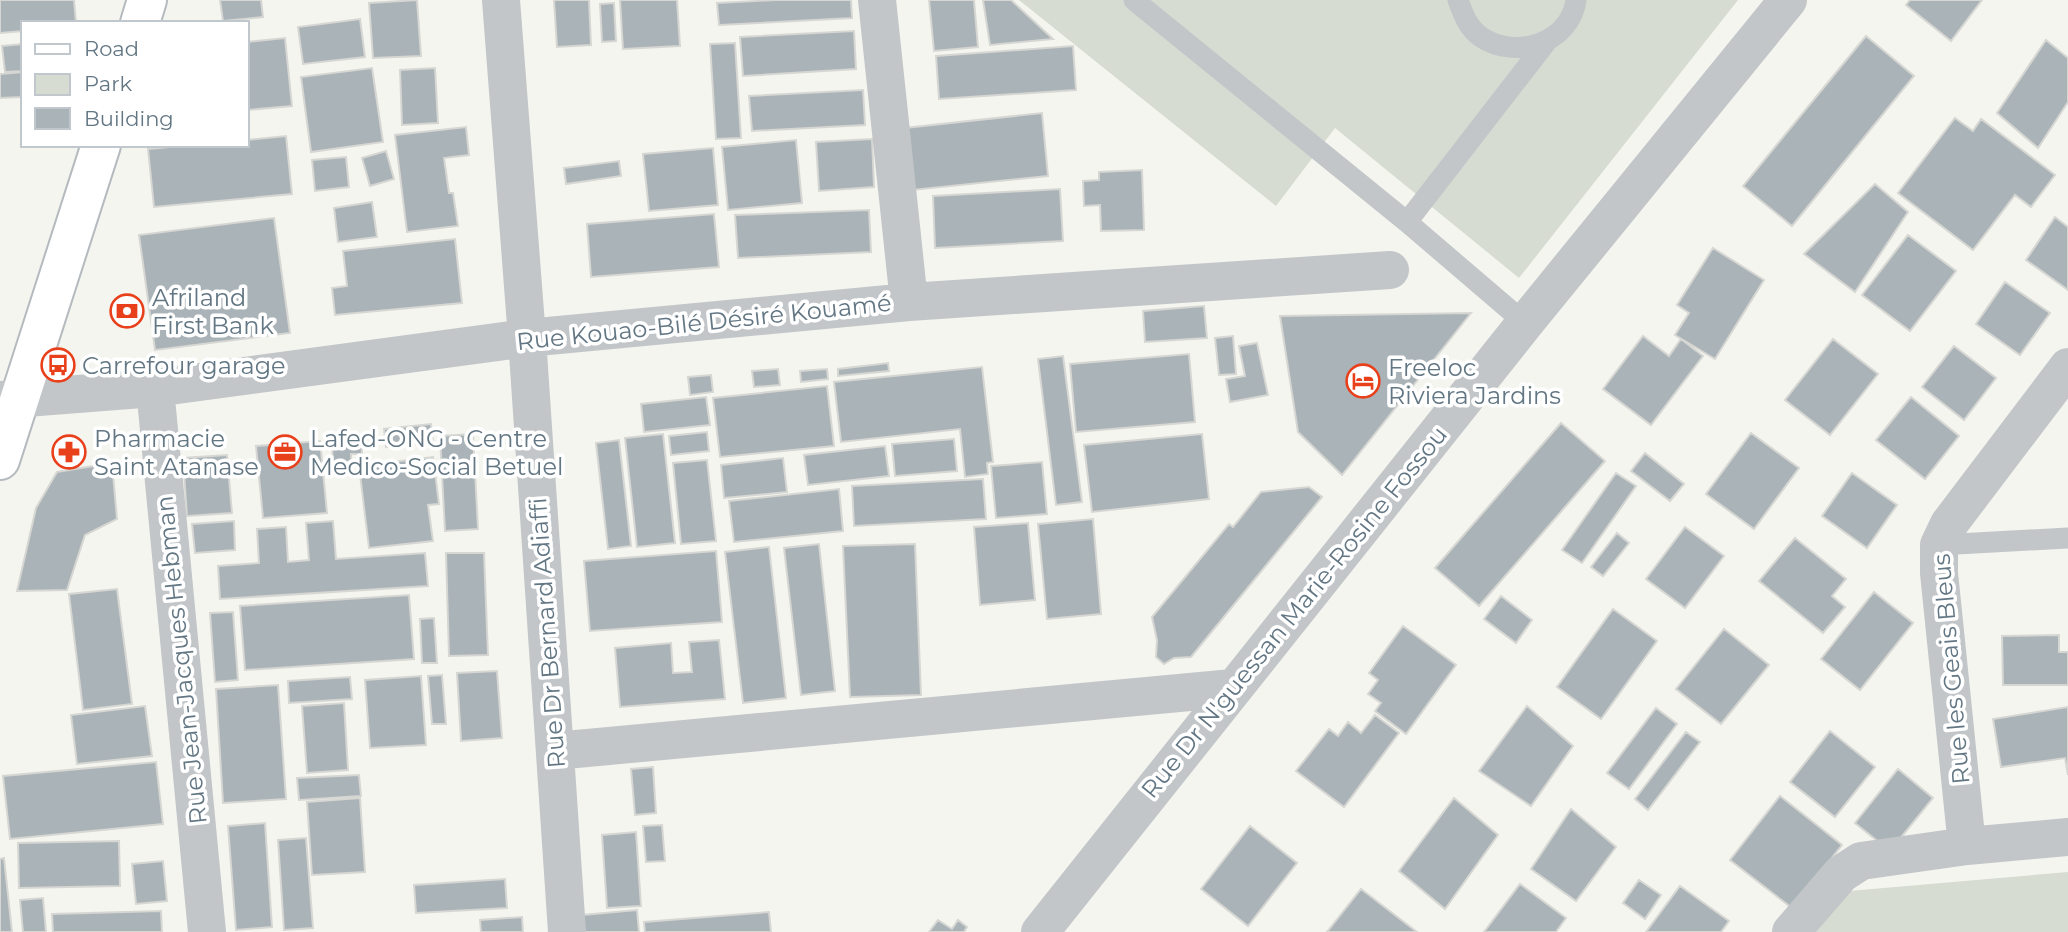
<svg xmlns="http://www.w3.org/2000/svg" width="2068" height="932" font-family="Montserrat,sans-serif">
  <rect width="100%" height="100%" fill="#f5f5f0"/>
  <path fill="#d6dcd1" d="M1019 0H1738L1519 278 1335 128 1276 206Z
    M2068 872V932H1816L1849 891Z"/>
  <path fill="#aab3b7" stroke="#d6d6d3" stroke-width="2" d="M0 0H74L76 23H23V31L0 33Z
    M220 0H261L263 17 223 21Z
    M417 0 421 56 373 58 369 3Z
    M554 0H589L591 45 557 47Z
    M620 0H677L680 46 623 49Z
    M776 0H851L852 18 719 25 717 3Z
    M929 0H974L978 47 934 51Z
    M983 0H1011L1053 39 990 45Z
    M1910 0H1982L1951 41 1906 5Z
    M614 3 616 41 602 42 600 4Z
    M360 19 365 57 303 64 298 27Z
    M854 31 856 69 743 76 740 37Z
    M1866 36 1914 76 1792 226 1743 186Z
    M285 38 292 106 247 110V42Z
    M2046 40 2068 58V102L2038 148 1997 113Z
    M735 43 741 138 716 139 710 44Z
    M23 44V71L5 72 2 46Z
    M1073 46 1076 90 939 99 936 56Z
    M372 68 383 142 311 152 301 77Z
    M435 68 438 123 402 125 400 70Z
    M23 72V97L0 98V74Z
    M863 90 865 125 752 131 749 96Z
    M1042 113 1048 176 912 190 905 128Z
    M1955 118 1973 131 1981 119 2055 175 2031 207 2015 195 1973 250 1898 193Z
    M466 127 469 155 444 158 449 193H453L458 226 407 232 395 135Z
    M286 136 292 194 154 207 148 149 192 145H247V140Z
    M872 139 874 187 819 191 816 142Z
    M796 140 802 203 728 210 722 147Z
    M713 148 718 205 649 211 643 154Z
    M386 151 394 179 370 186 362 158Z
    M346 157 349 187 315 191 312 160Z
    M619 161 621 176 566 184 564 168Z
    M1142 170 1144 230 1101 231 1100 205 1084 206 1083 181 1099 180V172Z
    M1875 184 1908 212 1855 292 1804 254Z
    M1060 189 1063 241 935 248 933 196Z
    M372 202 377 237 338 242 334 208Z
    M869 210 871 252 738 258 735 215Z
    M714 214 719 267 591 277 587 224Z
    M2055 217 2068 227V290L2026 260Z
    M274 218 290 333 155 350 139 235Z
    M1908 235 1956 271 1910 331 1862 295Z
    M455 239 462 303 335 315 332 288 347 286 343 251Z
    M1713 248 1764 280 1715 359 1675 335 1689 313 1677 305Z
    M2005 282 2050 313 2020 355 1976 324Z
    M1204 306 1207 338 1145 342 1143 311Z
    M1471 313 1342 475 1298 432 1280 316Z
    M1233 336 1236 374 1219 375 1215 338Z
    M1643 336 1669 356 1681 339 1703 356 1651 425 1603 389Z
    M1833 339 1878 374 1830 435 1785 400Z
    M1257 343 1268 395 1230 402 1226 379 1245 376 1239 346Z
    M1954 346 1996 378 1964 420 1922 387Z
    M1189 354 1195 422 1076 432 1070 364Z
    M1063 356 1082 502 1056 505 1038 359Z
    M888 363 889 371 838 376V369Z
    M982 367 993 462 987 463 988 474 965 477 960 429 841 442 834 382Z
    M778 369 780 385 754 387 752 371Z
    M827 369 828 379 801 382 800 371Z
    M711 375 713 392 690 395 688 377Z
    M827 386 834 446 720 457 713 398Z
    M706 397 710 425 644 432 641 404Z
    M1911 397 1959 436 1925 479 1876 440Z
    M1561 423 1605 461 1479 606 1435 568Z
    M431 424 433 442 386 447 384 429Z
    M707 432 709 451 671 455 669 436Z
    M1751 433 1799 468 1754 529 1706 494Z
    M473 434 478 529 445 531 440 436Z
    M663 434 675 543 637 547 625 438Z
    M1202 434 1209 499 1092 512 1084 445Z
    M361 435 362 454H351L352 475H333L332 436Z
    M954 439 957 471 895 476 892 444Z
    M619 440 631 546 608 549 596 443Z
    M320 441 327 513 263 518 256 446Z
    M885 446 889 476 808 485 804 455Z
    M1645 453 1684 484 1670 501 1631 471Z
    M227 455 232 513 187 516 183 458Z
    M433 457 439 504 428 505 433 541 369 548 359 466Z
    M783 458 787 492 724 498 721 465Z
    M707 460 716 541 681 544 673 463Z
    M1042 462 1047 514 996 518 991 466Z
    M112 463 117 519 85 535 67 590 17 591 36 508 57 472Z
    M1616 473 1636 486 1582 563 1562 550Z
    M1852 473 1897 505 1867 548 1822 516Z
    M983 479 986 519 854 526 852 486Z
    M1309 487 1322 497 1191 657 1174 658 1164 664 1156 657 1157 640 1152 617 1229 524 1233 527 1261 492Z
    M839 489 843 531 734 542 729 501Z
    M1093 519 1101 614 1047 619 1038 524Z
    M234 521 235 550 195 553 192 524Z
    M333 521 336 559 425 553 428 586 220 599 218 566 259 563 257 529 286 527 288 562 309 560 306 523Z
    M1028 523 1035 600 980 605 974 527Z
    M1685 527 1724 556 1685 608 1646 579Z
    M1617 533 1629 543 1603 576 1591 567Z
    M1795 538 1846 579 1832 596 1845 607 1823 633 1759 581Z
    M819 544 835 691 801 695 784 548Z
    M915 544 921 695 850 697 843 546Z
    M769 547 786 698 743 703 725 552Z
    M716 551 722 622 590 631 584 561Z
    M446 553H484L488 655 449 656Z
    M117 589 132 704 83 710 69 594Z
    M1874 592 1913 623 1860 690 1821 659Z
    M409 595 414 659 245 670 240 606Z
    M1501 596 1532 620 1516 643 1484 619Z
    M1613 609 1657 641 1601 719 1557 687Z
    M233 612 238 680 215 682 210 613Z
    M434 618 437 663H422L420 619Z
    M1403 626 1456 665 1406 734 1375 711 1381 703 1368 694 1378 680 1369 673Z
    M1724 629 1769 665 1721 724 1676 689Z
    M2059 635V652H2068V685H2003L2002 636Z
    M719 640 725 699 620 707 615 648 671 643 673 673 692 672 689 642Z
    M497 671 502 738 461 741 457 673Z
    M442 675 446 724H432L428 676Z
    M421 676 426 745 370 748 365 680Z
    M350 677 352 699 289 703 288 681Z
    M278 685 286 799 223 803 216 689Z
    M344 703 348 770 307 773 302 706Z
    M145 706 152 756 77 764 71 715Z
    M1527 706 1573 746 1531 806 1479 771Z
    M2068 707V775L2065 758 2001 767 1993 719Z
    M1656 708 1677 724 1629 789 1607 773Z
    M1375 715 1399 733 1344 807 1296 771 1329 729 1338 736 1348 722 1361 733Z
    M1830 731 1875 767 1835 817 1790 782Z
    M1686 732 1700 742 1648 810 1635 799Z
    M156 762 163 824 10 839 3 776Z
    M653 767 656 813 635 815 631 769Z
    M1898 769 1933 798 1890 851 1855 823Z
    M359 775 361 796 299 800 297 778Z
    M1780 796 1842 845 1792 908 1730 860Z
    M360 798 365 872 312 875 307 802Z
    M1454 798 1498 835 1445 909 1399 871Z
    M1571 809 1616 847 1576 901 1531 869Z
    M265 823 272 927 236 930 228 826Z
    M662 825 665 861 646 862 643 826Z
    M1250 826 1297 863 1248 926 1201 889Z
    M636 832 641 906 607 908 602 835Z
    M306 838 313 928 284 930 278 840Z
    M119 841 120 886 19 888 18 843Z
    M4 858 12 932H0V859Z
    M163 861 167 901 136 904 132 864Z
    M505 879 507 908 416 913 414 885Z
    M1639 880 1661 895 1645 919 1623 903Z
    M1520 884 1566 918 1556 932H1484Z
    M1680 886 1729 921 1721 932H1646Z
    M1361 889 1417 932H1327Z
    M43 898 46 932H23L20 900Z
    M637 910 639 932H584L583 915Z
    M161 911 162 932H53L52 914Z
    M769 912 771 932H645L644 922Z
    M522 917 523 932H481L480 920Z
    M938 920 952 929 958 920 967 927 964 932H929Z"/>
  <g fill="none" stroke-linecap="round" stroke-linejoin="round">
    <defs>
      <path id="secondary" d="M140 23 147 0
        M0 460 101 145"/>
    </defs>
    <use href="#secondary" stroke="#b4babe" stroke-width="42"/>
    <path stroke="#c2c6c9" stroke-width="21" d="M1134 0 1407 222 1525 323
      M1458 0C1463 14 1468 28 1481 37 1515 60 1570 44 1576 0
      M1407 222 1547 41
      M1939 545 2068 538"/>
    <path stroke="#c2c6c9" stroke-width="38" d="M501 0 527 338 567 932
      M877 0 909 302
      M155 388 207 932
      M0 400 155 388 527 338 909 302 1390 270
      M555 751 1233 688
      M1967 846 1939 573V545L1949 524 2068 367
      M1040 932 1525 323 1788 0
      M1791 932 1841 874 1861 861 1967 846 2068 837"/>
    <use href="#secondary" stroke="#fff" stroke-width="38"/>
  </g>
  <defs>
    <symbol id="bank-ring" viewBox="-11 -11 22 22"><circle r="9.5" fill="#fff" stroke="#e9401c" stroke-width="1.5"/><path d="M-6-4H6V4H-6ZM0-2.3a2.3 2.3 0 1 0 0 4.6a2.3 2.3 0 1 0 0-4.6Z" fill="#e9401c"/></symbol>
    <symbol id="bus-ring" viewBox="-11 -11 22 22"><circle r="9.5" fill="#fff" stroke="#e9401c" stroke-width="1.5"/><path d="M-5-6H5V4H4V6H2V4H-2V6H-4V4H-5ZM-3.5-4V0h7V-4ZM-3.5 1.2v1.5H-2V1.2ZM2 1.2v1.5H3.5V1.2Z" fill="#e9401c"/></symbol>
    <symbol id="hotel-ring" viewBox="-11 -11 22 22"><circle r="9.5" fill="#fff" stroke="#e9401c" stroke-width="1.5"/><path d="M-6-4.5h1.5V1H6V5H4.5V3h-9V5H-6ZM-4 0a1.8 1.8 0 1 1 3.6 0ZM.5 0V-2.5h3Q6-2.5 6 0Z" fill="#e9401c"/></symbol>
    <symbol id="pharmacy-ring" viewBox="-11 -11 22 22"><circle r="9.5" fill="#fff" stroke="#e9401c" stroke-width="1.5"/><path d="M-2-6h4v4h4v4h-4v4h-4v-4h-4v-4h4Z" fill="#e9401c"/></symbol>
    <symbol id="office-ring" viewBox="-11 -11 22 22"><circle r="9.5" fill="#fff" stroke="#e9401c" stroke-width="1.5"/><path d="M-6-3h4V-5.5h4V-3h4V5H-6ZM-1-4.5V-3h2v-1.5ZM-6 0V1H6V0Z" fill="#e9401c"/></symbol>
  </defs>
  <g fill-rule="evenodd">
    <use href="#bank-ring" x="108" y="292" width="38" height="38"/>
    <use href="#bus-ring" x="39" y="346" width="38" height="38"/>
    <use href="#hotel-ring" x="1344" y="362" width="38" height="38"/>
    <use href="#pharmacy-ring" x="50" y="433" width="38" height="38"/>
    <use href="#office-ring" x="266" y="433" width="38" height="38"/>
  </g>
  <g text-anchor="middle" dominant-baseline="central" stroke-width="7" stroke-linejoin="round" paint-order="stroke">
    <g font-size="24" fill="#627683" stroke="#fff" text-anchor="start">
      <text x="152" y="297">Afriland<tspan x="152" dy="28">First Bank</tspan></text>
      <text x="82" y="365">Carrefour garage</text>
      <text x="1388" y="367">Freeloc<tspan x="1388" dy="28">Riviera Jardins</tspan></text>
      <text x="94" y="438">Pharmacie<tspan x="94" dy="28">Saint Atanase</tspan></text>
      <text x="310" y="438">Lafed-ONG - Centre<tspan x="310" dy="28">Medico-Social Betuel</tspan></text>
    </g>
    <g font-size="24" fill="#627683" stroke="#fff">
      <text transform="translate(704 322) rotate(-6)">Rue Kouao-Bilé Désiré Kouamé</text>
      <text transform="translate(1294 612) rotate(-51)">Rue Dr N'guessan Marie-Rosine Fossou</text>
      <text transform="translate(547 633) rotate(-94)">Rue Dr Bernard Adiaffi</text>
      <text transform="translate(181 660) rotate(-96)">Rue Jean-Jacques Hebman</text>
      <text transform="translate(1951 669) rotate(-95)">Rue les Geais Bleus</text>
    </g>
  </g>
  <rect x="21" y="21" width="228" height="126" fill="#ffffff" stroke="#c0c8cd" stroke-width="2"/>
  <rect x="35" y="44" width="35" height="10" fill="#ffffff" stroke="#c0c8cd" stroke-width="2"/>
  <text x="84" y="56" font-size="21" fill="#627683">Road</text>
  <rect x="35" y="74" width="35" height="21" fill="#d6dcd1" stroke="#c0c8cd" stroke-width="2"/>
  <text x="84" y="91" font-size="21" fill="#627683">Park</text>
  <rect x="35" y="108" width="35" height="21" fill="#aab3b7" stroke="#c0c8cd" stroke-width="2"/>
  <text x="84" y="126" font-size="21" fill="#627683">Building</text>
</svg>
